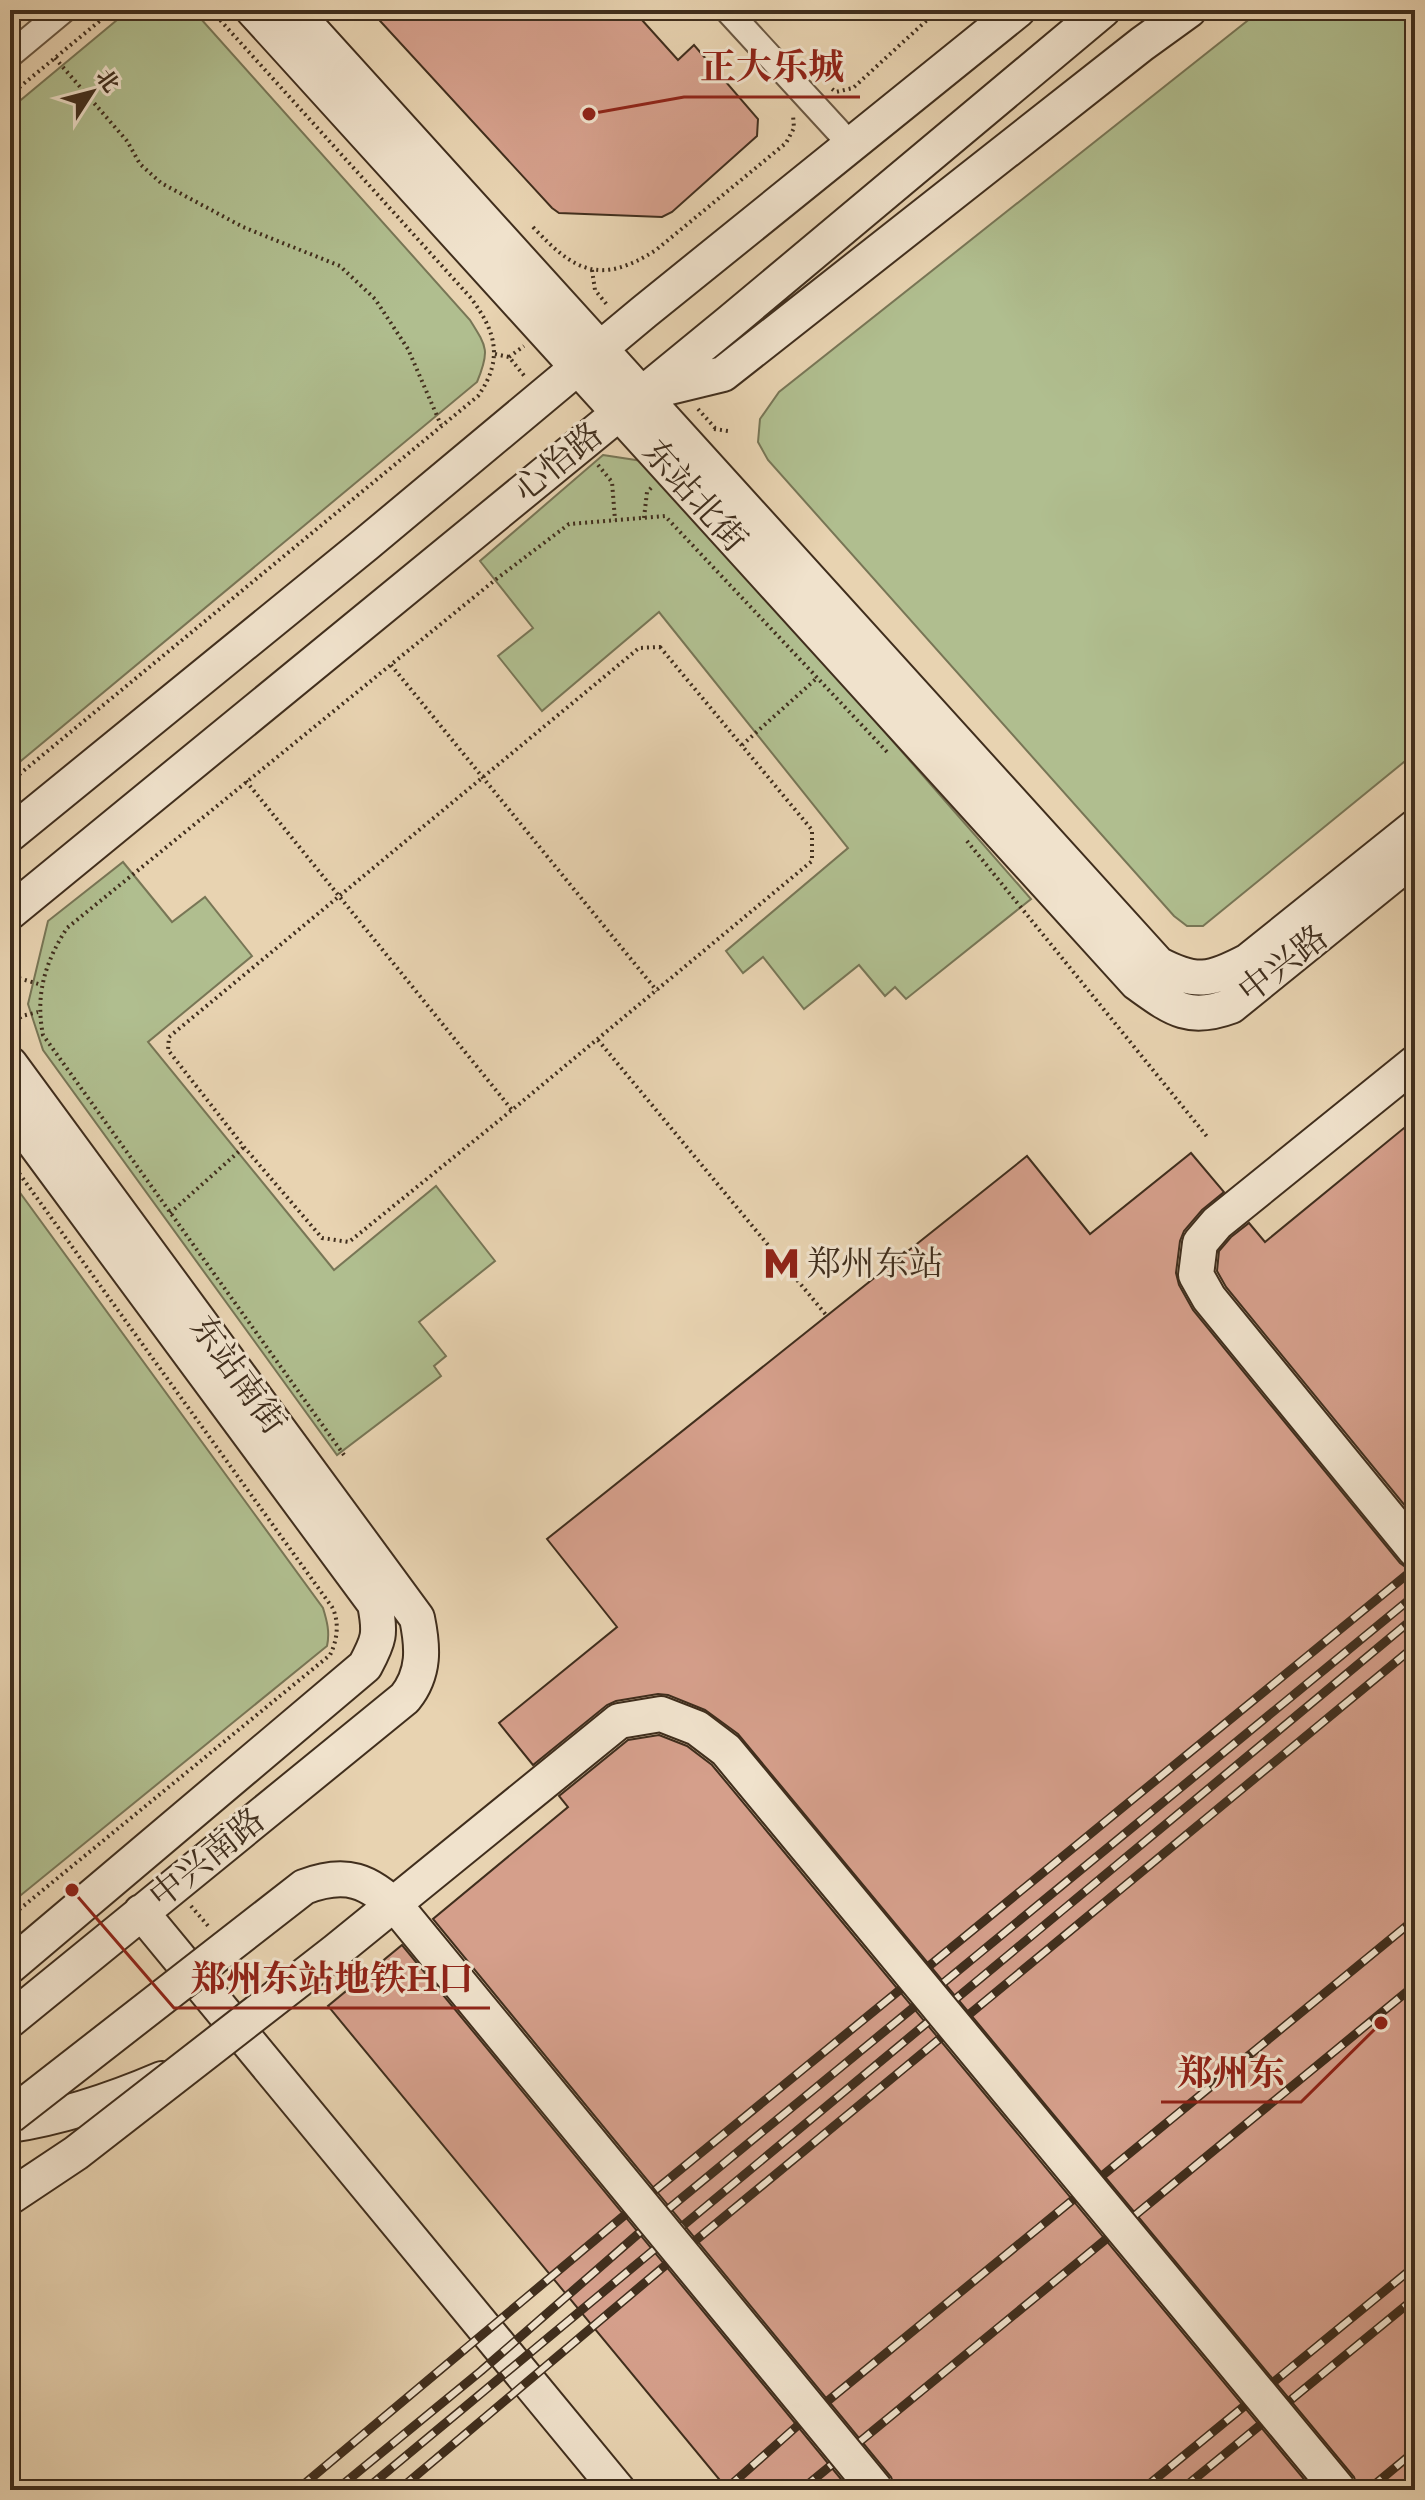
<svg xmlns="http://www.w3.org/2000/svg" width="1425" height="2500" font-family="Cardo,'Noto Serif SC',serif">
  <rect width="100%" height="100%" fill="#e8d3b1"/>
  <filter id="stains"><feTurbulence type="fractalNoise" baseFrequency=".0025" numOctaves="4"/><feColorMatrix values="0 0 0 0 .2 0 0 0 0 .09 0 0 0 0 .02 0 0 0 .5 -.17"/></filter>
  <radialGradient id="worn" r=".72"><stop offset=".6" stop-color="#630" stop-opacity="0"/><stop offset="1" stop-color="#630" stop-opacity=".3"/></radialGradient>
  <path fill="#b0be8f" stroke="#787656" stroke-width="2" d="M129 10H193L470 320C487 347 490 351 477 382L10 770V109Z
    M1261 10H1415V753L1203 926H1187L1174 916 768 460 758 442 760 419 779 392Z
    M603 455 642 461 749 577 1031 899 906 999 895 987 885 996 859 965 804 1009 763 957 743 973 726 951 848 848 659 612 542 711 498 656 533 628 480 561Z
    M123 862 172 922 205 897 252 956 148 1042 334 1270 436 1186 495 1261 419 1322 446 1356 434 1366 441 1376 337 1455 43 1050 28 1004 48 921Z
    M10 1179 323 1608C327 1621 330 1632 327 1646L10 1904Z"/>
  <path fill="#d59f8b" stroke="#402e1d" stroke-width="2" d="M370 10H633L678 60 694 45 758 119 757 136 672 212 662 217 559 213 552 208Z
    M1415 1119V1518L1226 1287 1217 1271 1219 1251 1231 1237 1249 1223 1265 1242Z
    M1191 1153 1224 1192 1202 1210 1184 1231 1180 1241 1176 1273 1179 1285 1193 1310 1400 1563 1407 1568 1415 1570V2490H1358L1354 2477 738 1734 705 1710 668 1695 658 1694 616 1701 607 1705 533 1765 499 1723 617 1627 547 1539 1027 1156 1090 1234Z
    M659 1735 687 1746 712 1765 1313 2490H896L891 2477 433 1919 568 1807 559 1796 628 1740Z
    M402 1945 850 2490H728L328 2006Z"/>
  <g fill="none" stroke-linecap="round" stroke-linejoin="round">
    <defs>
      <path id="street" d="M727 10 851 145
        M10 55 64 10"/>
      <path id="secondary" d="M253 10 1137 983C1172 1008 1188 1022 1231 1006L1415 857
        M293 10 1158 964C1196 984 1210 981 1248 961L1415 827
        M649 392 723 374 1142 44 1189 10
        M10 834 366 544 644 312 1018 10
        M10 912 729 323 1103 10
        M1415 1063 1217 1223 1200 1243 1196 1275 1209 1298 1415 1550
        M10 1064 417 1618C423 1647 425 1673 405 1698L10 2020
        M10 1110 375 1604C381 1634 379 1640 365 1666L10 1966
        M141 1912 618 2490
        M10 2125C63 2117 113 2100 162 2079"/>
    </defs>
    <use href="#street" stroke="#6a5742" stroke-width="28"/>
    <use href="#secondary" stroke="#402e1d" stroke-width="38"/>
    <path stroke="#402e1d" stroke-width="4" stroke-dasharray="2 4" stroke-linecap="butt" d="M10 11 11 10
      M55 58 127 141 140 164 161 183 243 227 340 266 375 299 408 349 441 425
      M832 89 836 92 853 88 938 10
      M10 95 113 10
      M533 227C574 271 600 286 656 250L786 143 794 128 793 115
      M592 270 595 290 608 306
      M495 354 509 357 526 378
      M509 357 524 346
      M698 409 715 428
      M714 429 728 431
      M598 465 612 482 615 520
      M644 518 647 492 652 487
      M660 647 812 830V861L512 1110 349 1242 322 1238 244 1147 168 1050 169 1037 639 648Z
      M391 665 657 991
      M742 745 817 678
      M246 781 512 1110
      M10 782 478 396C504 359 496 331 470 297L211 10
      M967 841 1209 1139
      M10 971 15 977 42 985
      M10 1025 22 1016 38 1012
      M598 1040 827 1316
      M170 1213 244 1147
      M344 1455 43 1035C35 995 45 962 67 928L495 580 569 524 665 516 889 754
      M191 1906 209 1927
      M10 1917 330 1655C337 1641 340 1622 332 1607L11 1162"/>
    <use href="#street" stroke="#f0e2cc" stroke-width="24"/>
    <use href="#secondary" stroke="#f0e2cc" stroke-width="34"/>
    <defs>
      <path id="rail" d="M297 2490 620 2219 1415 1568
        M336 2490 481 2371 638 2234 1415 1595
        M365 2490 1415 1617
        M399 2490 661 2269 1415 1646
        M725 2490 796 2427 1415 1919
        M801 2490 1415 1985
        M1142 2490 1415 2266
        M1181 2490 1415 2298
        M1368 2490 1415 2451
        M1403 2490 1415 2480"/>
    </defs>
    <use href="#rail" stroke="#402e1d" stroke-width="9"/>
    <use href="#rail" stroke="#f0e2cc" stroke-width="6" stroke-dasharray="18" stroke-linecap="butt"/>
    <defs>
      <path id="secondary-bridge" d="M10 2116 304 1887C346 1871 369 1880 400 1911L876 2490
        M10 2197 76 2153 336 1951 619 1721 661 1714 697 1728 726 1750 1339 2490"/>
    </defs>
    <use href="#secondary-bridge" stroke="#402e1d" stroke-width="38" stroke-linecap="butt"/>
    <use href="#secondary-bridge" stroke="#f0e2cc" stroke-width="34"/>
  </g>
  <defs>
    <symbol id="metro-bare" viewBox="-9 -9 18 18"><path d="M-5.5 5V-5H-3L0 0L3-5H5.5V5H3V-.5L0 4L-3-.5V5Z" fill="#8f2418" stroke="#f0e2cc" stroke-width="2.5" paint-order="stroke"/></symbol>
  </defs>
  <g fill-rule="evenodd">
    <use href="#metro-bare" x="756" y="1238" width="51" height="51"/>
  </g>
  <g text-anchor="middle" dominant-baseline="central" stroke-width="6" stroke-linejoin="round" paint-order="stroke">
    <g font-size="34" fill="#402e1d" stroke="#f0e2cc">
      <text transform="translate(558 462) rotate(-39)">心怡路</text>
      <text transform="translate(695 496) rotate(48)">东站北街</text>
      <text transform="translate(1283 964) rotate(-38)">中兴路</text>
      <text transform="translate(238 1375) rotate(54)">东站南街</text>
      <text transform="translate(207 1858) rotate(-39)">中兴南路</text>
    </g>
    <g font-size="34" fill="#402e1d" stroke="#f0e2cc" text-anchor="start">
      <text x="807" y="1264">郑州东站</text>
    </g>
  </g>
  <path fill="none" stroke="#8f2418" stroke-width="3" d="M589 114L684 97H860M72 1890L174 2008H490M1381 2023L1301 2102H1161"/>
  <g fill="#8f2418" stroke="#f0e2cc" stroke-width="3">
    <circle cx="589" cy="114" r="8"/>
    <circle cx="72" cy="1890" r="8"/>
    <circle cx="1381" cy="2023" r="8"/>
  </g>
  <g font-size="36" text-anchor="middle" font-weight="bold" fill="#8f2418" stroke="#f0e2cc" stroke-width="6" stroke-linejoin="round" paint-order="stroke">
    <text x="772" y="79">正大乐城</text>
    <text x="332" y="1991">郑州东站地铁H口</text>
    <text x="1231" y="2085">郑州东</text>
  </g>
  <rect width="1425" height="2500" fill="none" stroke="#e8d3b1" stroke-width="40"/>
  <rect x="12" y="12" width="1401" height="2476" fill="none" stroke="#402e1d" stroke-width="4"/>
  <rect x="20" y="20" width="1385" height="2460" fill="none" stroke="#402e1d" stroke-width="2"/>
  <g transform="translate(92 92) rotate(54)" stroke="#f0e2cc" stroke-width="6" paint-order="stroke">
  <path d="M0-6L14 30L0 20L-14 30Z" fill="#402e1d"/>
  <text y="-12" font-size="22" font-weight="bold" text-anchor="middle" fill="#402e1d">北</text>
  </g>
  <rect width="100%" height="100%" filter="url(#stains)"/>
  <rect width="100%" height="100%" fill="url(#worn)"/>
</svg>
